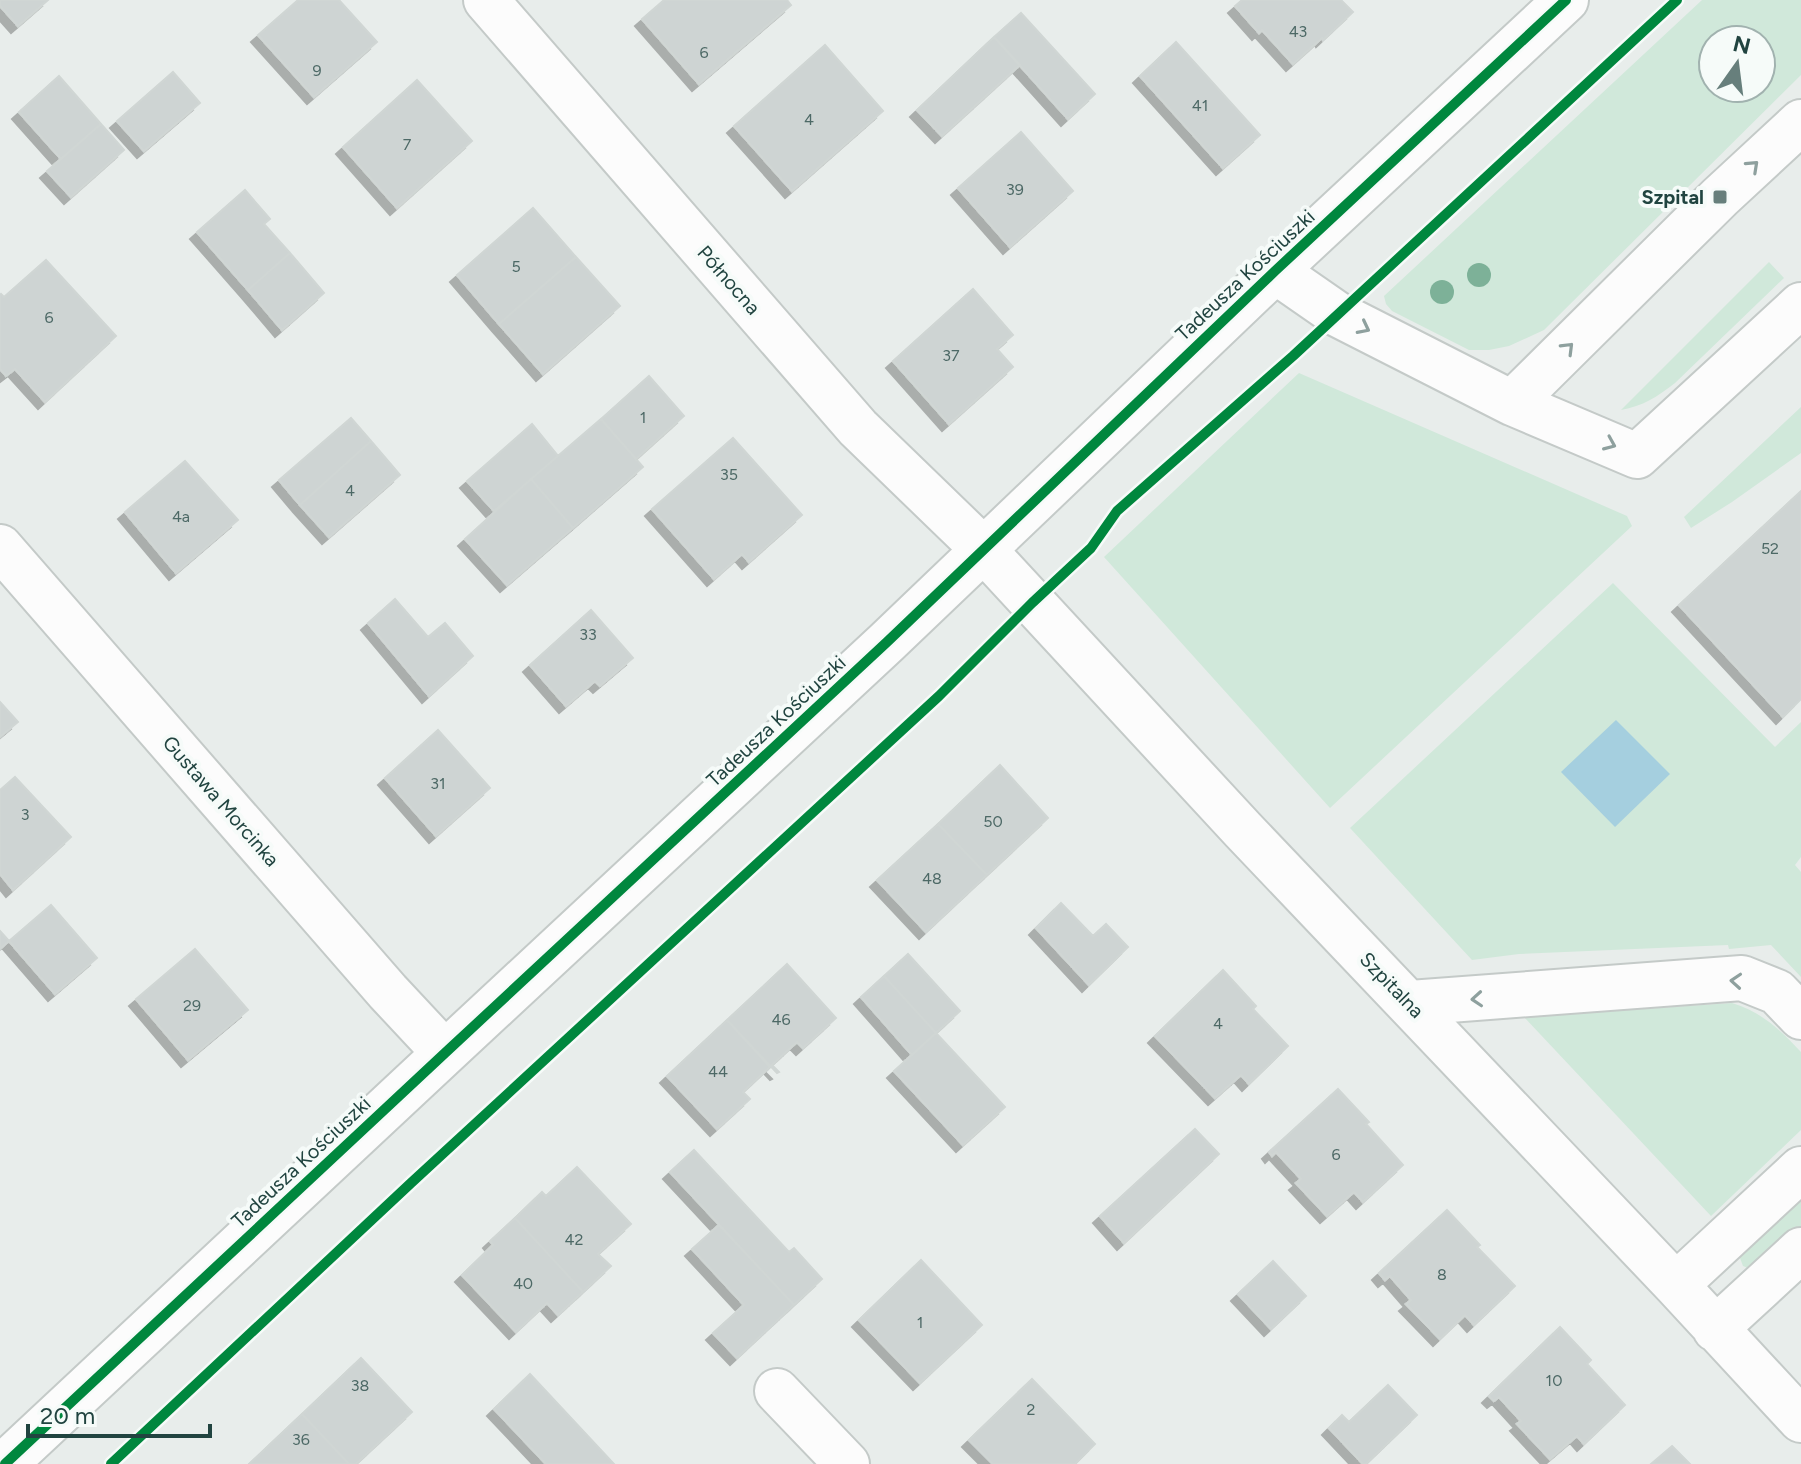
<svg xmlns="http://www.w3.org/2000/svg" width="1801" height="1464" font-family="Figtree,sans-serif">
  <defs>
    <filter id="shadow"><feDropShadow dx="-7" dy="7" stdDeviation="0" flood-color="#0004"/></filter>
  </defs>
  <rect width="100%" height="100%" fill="#e8edeb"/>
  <path fill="#d0e8da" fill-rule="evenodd" d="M1702 0H1801V75L1544 330 1509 346 1489 350H1469L1392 311 1386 304 1384 296ZM1713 40H1761V88H1713Z
    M1769 262 1784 278 1675 383C1657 397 1643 406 1621 410Z
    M1299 373 1627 516 1632 526 1330 808 1104 557Z
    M1801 407V453L1732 502 1691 528 1684 517Z
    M1613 583 1775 747 1801 722V857L1795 865 1801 872V977L1771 945 1729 949 1728 945 1519 954 1472 960 1350 828Z
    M1732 1003C1762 1012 1780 1030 1801 1052V1130L1711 1216 1524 1017Z
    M1801 1195V1230L1750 1269 1743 1266 1740 1258 1742 1251Z"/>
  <path fill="#a5cfdf" d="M1616 720 1670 774 1615 827 1561 772Z"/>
  <path fill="#ced4d3" stroke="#d0d6d4" stroke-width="2" filter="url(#shadow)" d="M0 0H48L18 26 0 6Z
    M298 0H339L377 42 314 97 258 35Z
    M664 0H787L791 5 699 84 642 19Z
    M1242 0H1341L1353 12 1323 40 1322 38 1293 64 1262 30 1259 33 1235 6Z
    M1021 13 1095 94 1068 119 994 37Z
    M994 37 1020 65 942 136 917 110Z
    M1176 42 1260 135 1223 168 1140 76Z
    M825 45 883 111 792 191 734 126Z
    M173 72 200 103 144 151 117 121Z
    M59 76 101 124 61 159 19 112Z
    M417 80 472 141 397 208 343 147Z
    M101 124 124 150 71 197 47 171Z
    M1021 132 1073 191 1010 247 958 188Z
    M245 190 270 219 264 224 290 253 248 290 197 232Z
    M533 208 576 257 499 324 457 275Z
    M290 253 324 293 282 330 248 290Z
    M576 257 620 306 543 374 499 324Z
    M46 260 116 336 45 402 15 369 6 376 0 369V295L1 294 4 297Z
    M973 289 1013 335 997 349 1013 367 949 424 893 361Z
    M649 376 684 416 636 459 601 419Z
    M351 418 371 441 300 505 279 480Z
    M601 419 643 467 573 528 531 479Z
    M532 424 558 456 494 511 467 481Z
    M733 438 802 515 749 562 742 554 714 579 652 509Z
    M371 441 400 475 329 537 300 505Z
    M185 461 238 520 176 573 125 512Z
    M531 479 573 528 507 585 465 539Z
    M1801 491V699L1783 717 1679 605Z
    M395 599 428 637 445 623 473 656 429 696 368 623Z
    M591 610 633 658 600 686 595 681 566 706 530 665Z
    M0 702 18 722 0 737Z
    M438 730 490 788 436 836 385 778Z
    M1000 765 1048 818 987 875 938 824Z
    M15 777 71 837 13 890 0 874V790Z
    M938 824 987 875 926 932 877 880Z
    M1061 903 1093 936 1106 924 1128 947 1089 985 1036 928Z
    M51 905 97 958 55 994 9 941Z
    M0 931 9 941 0 949Z
    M195 949 248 1010 188 1060 136 999Z
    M908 954 960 1011 936 1033 884 976Z
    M787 964 836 1018 803 1048 797 1042 772 1065 779 1072 777 1073 727 1020Z
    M1223 970 1256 1006 1253 1009 1288 1046 1249 1084 1241 1075 1215 1098 1155 1036Z
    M884 976 936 1033 912 1055 861 997Z
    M727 1020 770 1067 743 1092 750 1099 717 1129 667 1076Z
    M936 1033 1005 1107 963 1145 894 1071Z
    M1338 1089 1369 1122 1366 1124 1403 1165 1363 1202 1354 1192 1327 1216 1296 1183 1301 1179 1276 1152 1272 1156 1269 1152Z
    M1195 1129 1219 1154 1124 1243 1100 1216Z
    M694 1150 789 1252 794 1248 822 1279 794 1305 670 1172Z
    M577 1167 631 1224 598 1254 611 1266 583 1292 515 1218 542 1192 546 1196Z
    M1447 1210 1480 1245 1477 1247 1515 1286 1474 1325 1465 1315 1440 1339 1406 1304 1411 1300 1390 1276 1385 1280 1379 1273Z
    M515 1218 583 1292 558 1315 547 1303 516 1332 462 1275 493 1245 490 1241Z
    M719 1225 794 1305 737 1358 713 1333 744 1305 692 1249Z
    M921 1260 982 1325 920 1383 859 1320Z
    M1273 1261 1306 1296 1271 1329 1238 1294Z
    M1560 1327 1591 1360 1587 1364 1625 1405 1584 1444 1577 1436 1550 1459 1517 1424 1521 1421 1499 1397 1494 1401 1489 1396Z
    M361 1358 412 1412 356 1464H349L302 1414Z
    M530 1374 614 1464H546L494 1409Z
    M1032 1379 1095 1444 1075 1464H993L969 1440Z
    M1388 1385 1417 1415 1366 1464H1363L1329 1428 1342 1415 1349 1422Z
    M302 1414 349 1464H249Z
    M1672 1446 1690 1464H1651Z"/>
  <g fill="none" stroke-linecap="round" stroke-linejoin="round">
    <defs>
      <path id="minor" d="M486 0 858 428 983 549 1243 830 1676 1285 1801 1420
        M1275 271 1337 314 1512 403 1637 456 1801 305
        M1512 403 1720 197 1801 122
        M0 547 388 992 445 1053
        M1410 1003 1742 978 1777 992 1801 1017
        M1676 1285 1801 1169
        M1715 1329 1801 1250
        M777 1391 847 1464
        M5 1464 445 1053 887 642 1275 271 1566 0"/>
    </defs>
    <use href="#minor" stroke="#c4cac8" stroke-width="48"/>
    <use href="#minor" stroke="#fcfcfc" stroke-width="44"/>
    <defs>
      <path id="cycleway" d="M5 1464 445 1053 887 642 1275 271 1566 0
        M111 1464 411 1183 939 696 1032 603 1091 548 1117 511 1293 356 1677 0"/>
    </defs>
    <use href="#cycleway" stroke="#f6fbf9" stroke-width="15"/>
    <use href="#cycleway" stroke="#00873e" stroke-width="10"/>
  </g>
  <g fill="#7db198">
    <circle cx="1479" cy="275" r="12"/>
    <circle cx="1442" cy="292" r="12"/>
  </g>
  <defs><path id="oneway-chevron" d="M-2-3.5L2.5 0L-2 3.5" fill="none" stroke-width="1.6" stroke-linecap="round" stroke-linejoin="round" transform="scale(2)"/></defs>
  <g stroke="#8ea09e">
    <use href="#oneway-chevron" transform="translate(1753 166) rotate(-43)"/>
    <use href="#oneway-chevron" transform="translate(1364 328) rotate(27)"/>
    <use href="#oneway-chevron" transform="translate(1568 348) rotate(-45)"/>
    <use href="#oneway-chevron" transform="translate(1610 444) rotate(23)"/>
    <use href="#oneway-chevron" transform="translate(1736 981) rotate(-176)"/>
    <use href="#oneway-chevron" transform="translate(1477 999) rotate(176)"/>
  </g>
  <rect fill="#677f7c" stroke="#f6fbf9" stroke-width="3" x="1712" y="189" width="16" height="16" rx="4"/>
  <g text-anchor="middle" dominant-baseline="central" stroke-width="8" stroke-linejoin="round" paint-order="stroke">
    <g font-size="16" fill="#4d6966">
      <text x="1298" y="31">43</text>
      <text x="704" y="52">6</text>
      <text x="317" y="70">9</text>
      <text x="1200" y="105">41</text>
      <text x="809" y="119">4</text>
      <text x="407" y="144">7</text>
      <text x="1015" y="189">39</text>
      <text x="516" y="266">5</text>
      <text x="49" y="317">6</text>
      <text x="951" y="355">37</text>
      <text x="643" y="417">1</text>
      <text x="729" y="474">35</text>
      <text x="350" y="490">4</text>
      <text x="181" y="516">4a</text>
      <text x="1770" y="548">52</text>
      <text x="588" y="634">33</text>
      <text x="438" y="783">31</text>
      <text x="25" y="814">3</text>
      <text x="993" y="821">50</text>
      <text x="932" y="878">48</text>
      <text x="192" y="1005">29</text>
      <text x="781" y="1019">46</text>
      <text x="1218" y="1023">4</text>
      <text x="718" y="1071">44</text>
      <text x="1336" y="1154">6</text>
      <text x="574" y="1239">42</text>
      <text x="1442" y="1274">8</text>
      <text x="523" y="1283">40</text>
      <text x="920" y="1322">1</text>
      <text x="1554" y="1380">10</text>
      <text x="360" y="1385">38</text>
      <text x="1031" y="1409">2</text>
      <text x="301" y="1439">36</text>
    </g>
    <g font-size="20" font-weight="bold" fill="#214440" stroke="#f6fbf9" text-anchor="end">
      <text x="1704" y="197">Szpital</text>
    </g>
    <g font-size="20" fill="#214440" stroke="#f6fbf9">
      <text transform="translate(1245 275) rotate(-43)">Tadeusza Kościuszki</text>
      <text transform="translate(729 280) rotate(49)">Północna</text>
      <text transform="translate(776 721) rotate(-43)">Tadeusza Kościuszki</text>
      <text transform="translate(221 801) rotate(49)">Gustawa Morcinka</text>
      <text transform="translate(1392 985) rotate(46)">Szpitalna</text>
      <text transform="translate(301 1162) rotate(-43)">Tadeusza Kościuszki</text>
    </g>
  </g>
  <g transform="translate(1737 64) rotate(14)"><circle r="38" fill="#f6fbf9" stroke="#a1b2af" stroke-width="2"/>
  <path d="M0-6L14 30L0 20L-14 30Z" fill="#677f7c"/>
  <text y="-12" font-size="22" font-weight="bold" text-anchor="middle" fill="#214440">N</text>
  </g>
  <path d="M28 1424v12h182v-12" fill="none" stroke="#214440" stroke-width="4"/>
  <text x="40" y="1424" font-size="24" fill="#214440" stroke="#f6fbf9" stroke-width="6" paint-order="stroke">20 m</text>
</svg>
